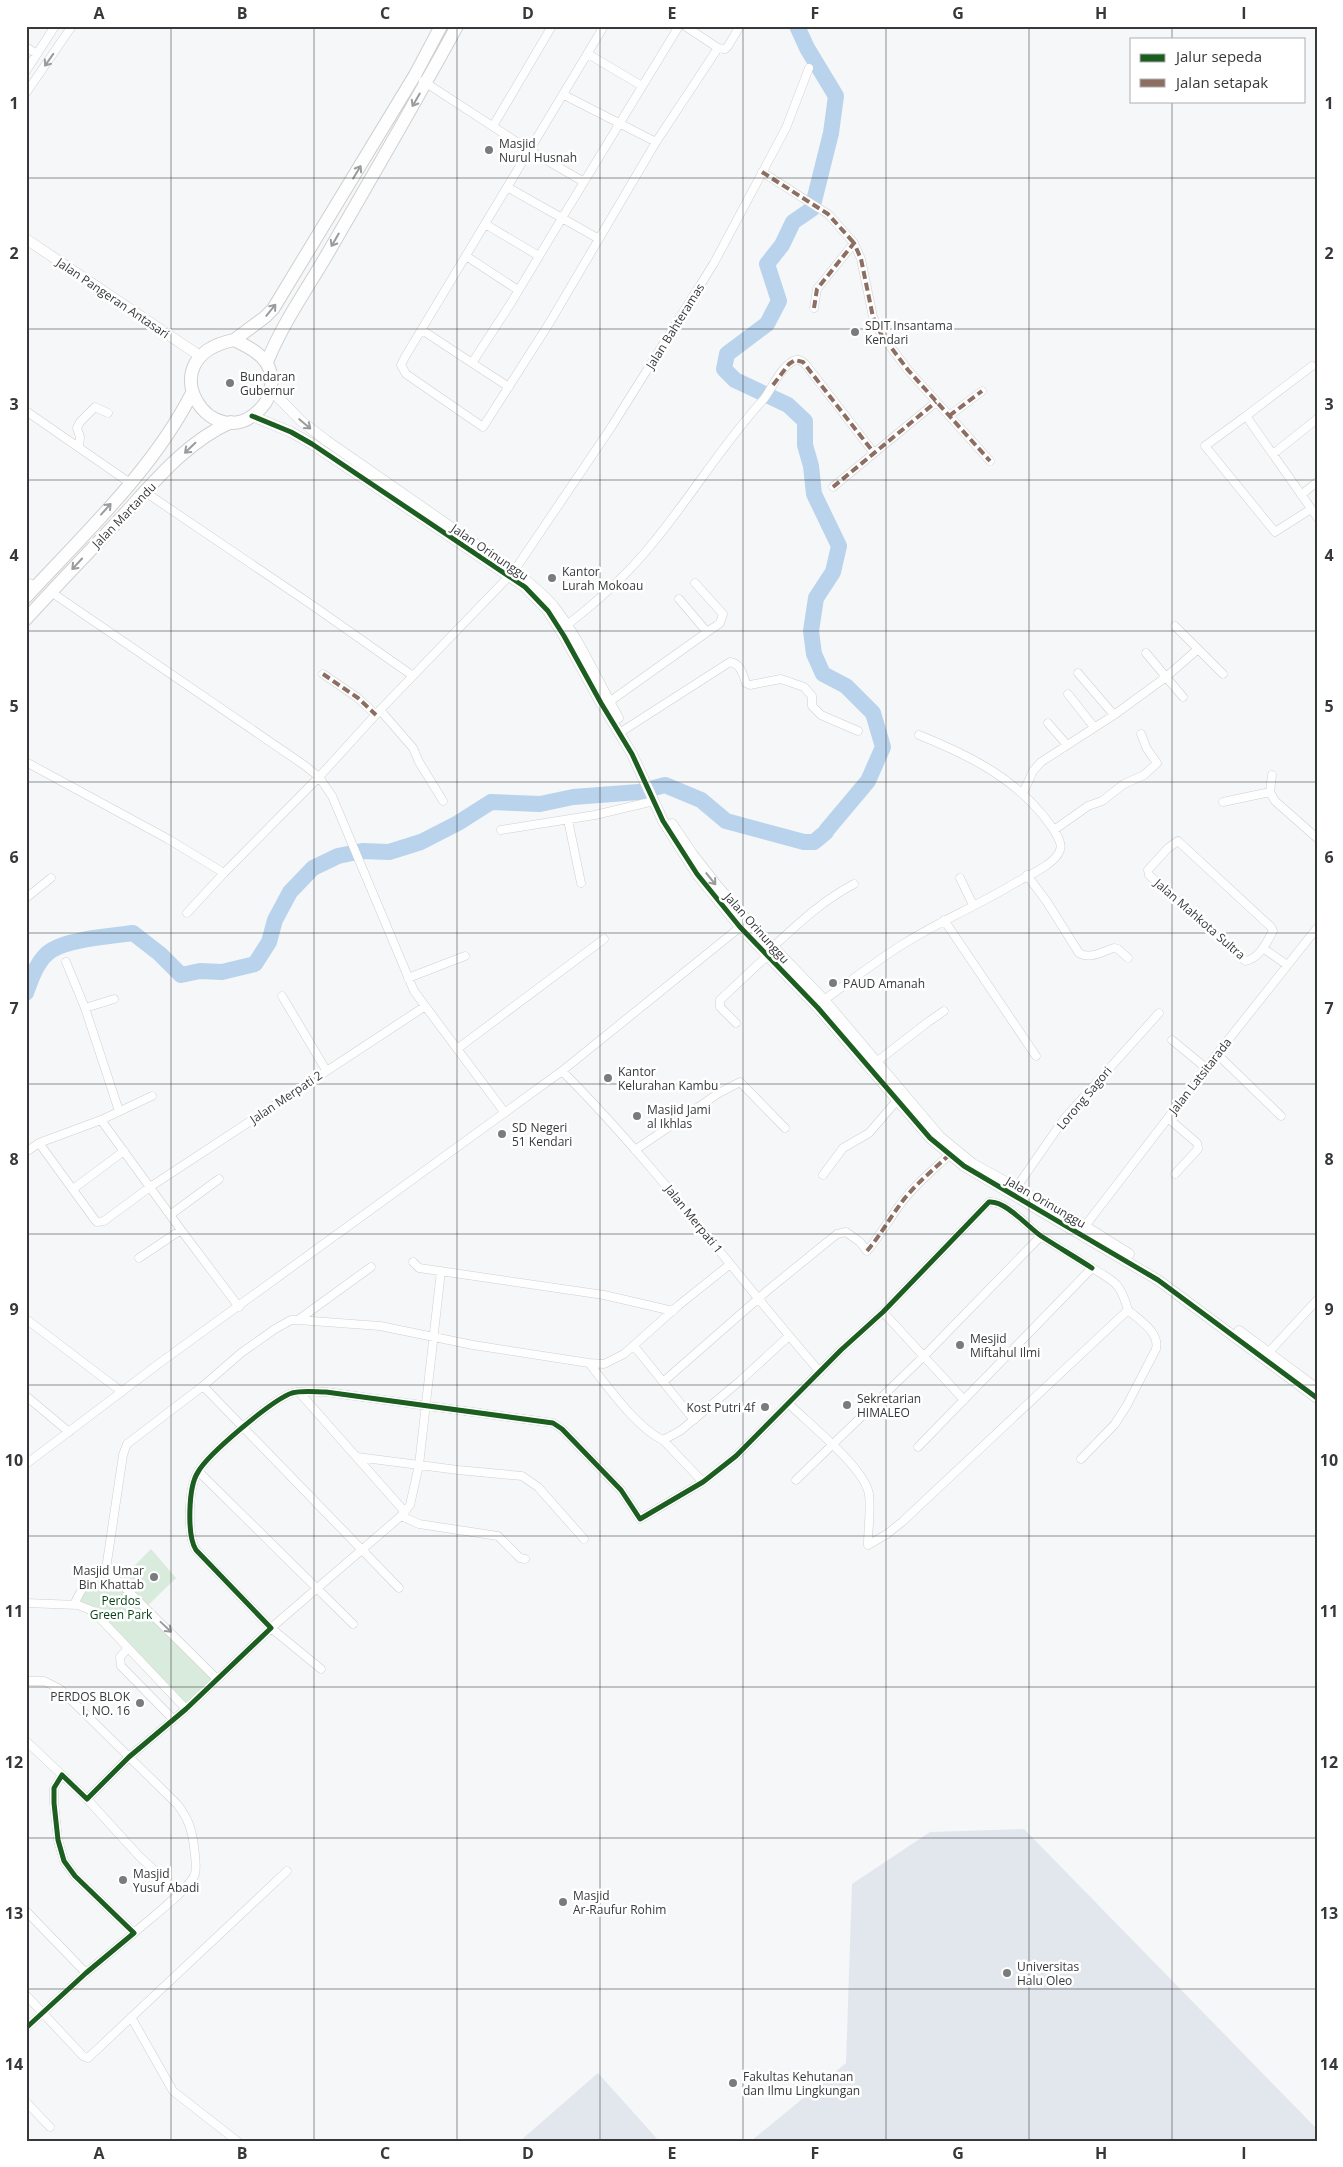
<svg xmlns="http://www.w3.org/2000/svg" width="1343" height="2167" font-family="'Open Sans',sans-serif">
  <rect width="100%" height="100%" fill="#f5f7f9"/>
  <path fill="#e2e7ee" d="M1024 1829 1317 2129V2141H751L846 2063 852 1884 930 1832Z
    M598 2073 659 2141H520Z"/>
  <path fill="#d8ebdc" d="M151 1549 176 1578 145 1608 217 1679 186 1707 93 1611 77 1602 83 1587 106 1569 118 1582Z"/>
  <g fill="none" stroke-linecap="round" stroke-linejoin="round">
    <path stroke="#b9d3ec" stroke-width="16" d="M797 26 807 48 836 96 831 133 812 209 793 222 782 245 767 264 779 301 767 324 727 354 724 369 735 380 788 405 805 421V445L811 466 814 494 839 546 833 572 816 598 811 631 814 654 823 674 846 686 873 713 883 747 868 781 826 831
      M26 993C31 979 38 958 52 950 69 939 112 936 133 933L160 954 181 975 200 971 222 972 255 964 269 942 275 920 290 892 313 868 338 856 362 851 389 852 421 842 458 823 491 802 540 804 573 797 639 792 665 785 701 800 726 821 804 842H814L826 832"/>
    <defs>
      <path id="minor" d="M604 26 405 357 401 365 406 374 483 427 550 322 656 142
        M685 26 718 48
        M26 47 37 54
        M588 54 642 86
        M26 71 55 26
        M423 81 529 150 584 182
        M26 93 72 26
        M564 95 656 142 718 48 725 49 728 46 740 26
        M493 126 552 26
        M762 172 828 214 854 243
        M507 187 562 218 511 303 472 363 509 387
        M485 224 539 256
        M599 239 562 218 679 26
        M466 256 518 290
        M814 308 817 289 854 243 861 259 873 317 881 334 908 370 990 461
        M422 330 472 363
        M1312 366 1246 416 1317 517
        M26 411 130 483
        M949 416 982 391
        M1246 416 1205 446 1275 532 1311 509
        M79 447 80 437 77 428 80 422 95 407 108 413
        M1273 454 1317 419
        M833 487 936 402
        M145 492 312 605 413 676
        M1301 495 1317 482
        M26 582 36 586
        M51 592 304 765 319 777 332 796 414 991 505 1113
        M679 599 707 632
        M567 625C598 601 627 575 652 544 691 497 722 445 763 400 772 389 780 368 793 361 799 358 802 361 806 365L874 453
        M1175 626 1223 674
        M1146 653 1166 677 1198 649
        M1078 673 1114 715
        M323 674 358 698 376 715
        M1068 694 1094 727
        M609 702 720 623 723 614 695 583
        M380 710 413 748 419 762 443 801
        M1048 723 1067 745
        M624 730 730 662C741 664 742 673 746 683L750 685 781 679 804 687 812 696V706L821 715 858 731
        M26 762 168 839 224 873 319 777 380 710 514 571 612 426 714 263 786 128 809 68
        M1272 775 1270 792 1275 801 1317 838
        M1023 793 1033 771 1041 762 1114 715 1166 677 1183 697
        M1223 802 1270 792
        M568 820 581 883
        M501 830 595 815 654 801
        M1054 830 1088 806 1102 801 1124 784 1144 775 1157 763 1147 749 1141 734
        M1178 841 1271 927 1273 931C1267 942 1259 959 1245 961L1149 875 1148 870 1168 848Z
        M1027 875 1047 902 1079 953C1090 960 1103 951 1114 948L1118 949 1128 958
        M960 878 973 905
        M26 898 51 878
        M187 913 224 873
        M944 920 1036 1056
        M774 946C800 922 822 901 854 884
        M1263 948 1287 965
        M66 962 85 1008 119 1111
        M408 978 465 956
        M282 996 326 1070
        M824 1000C851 981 877 960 905 943 940 921 979 905 1015 883 1027 876 1056 864 1060 850 1063 843 1055 832 1051 826 1019 780 971 756 919 735
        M85 1008 114 999
        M736 1023 720 1007V1000L767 956
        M1172 1040 1206 1068
        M457 1049 604 939
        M1217 1054 1281 1116
        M875 1063 928 1022 944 1011
        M562 1071C656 1165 733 1272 820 1372
        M152 1096 101 1120 181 1230 239 1307
        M1168 1118 1197 1143 1198 1149 1175 1174
        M39 1143 95 1220 97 1222 104 1221 150 1187 424 1007
        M635 1150 719 1093 740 1082 785 1128
        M26 1152 39 1143 101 1120
        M823 1175 843 1148 869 1133 900 1097
        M1016 1188 1064 1119 1159 1013
        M73 1189 124 1151
        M170 1215 219 1179
        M1082 1230 1217 1054 1317 928
        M139 1258 181 1230
        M413 1262 419 1268 604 1295 673 1311
        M883 1312 964 1400
        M26 1319 122 1392
        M298 1320 371 1267
        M634 1346 694 1420
        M1269 1352 1317 1300
        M589 1363 604 1364 624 1354 679 1305 729 1265
        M663 1382 768 1290 837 1234 846 1232 860 1242 867 1251C879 1237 888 1221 899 1206 912 1187 932 1171 949 1155
        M203 1386 127 1444 123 1455 106 1569 217 1679
        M299 1392 405 1512
        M26 1396 69 1432
        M789 1404C809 1424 864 1467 869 1494 871 1510 868 1528 868 1545L887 1534 902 1522 1128 1310C1120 1282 1115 1282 1092 1268L918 1447
        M663 1440 703 1482
        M357 1457 458 1470 522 1476 538 1487 584 1539
        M1081 1459 1115 1424 1127 1405 1156 1349C1160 1332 1139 1320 1128 1310
        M26 1464 161 1362 562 1071 744 924
        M198 1471 353 1624
        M796 1480 924 1356 1041 1236
        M401 1516 419 1524 498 1536 520 1558 525 1559
        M399 1588 203 1386 241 1353 275 1329 291 1320H298L380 1326 473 1345 589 1363C607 1386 637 1428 663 1440L680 1431 740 1381 789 1336
        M26 1603 78 1605 93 1611 186 1709
        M74 1605C81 1588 89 1578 106 1569
        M128 1648 120 1657 121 1666 173 1719
        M321 1669 271 1628 401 1516 410 1505 419 1465 441 1271
        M26 1681H44L60 1689 177 1804C188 1818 192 1829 194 1847 195 1856 197 1865 195 1874 190 1889 147 1921 134 1933
        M26 1741 62 1775
        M87 1799 139 1856 179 1893
        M26 1911 86 1973
        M26 1995 83 2056 88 2058 287 1871
        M131 2017 173 2091 237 2141
        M26 2028 86 1973 134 1933 75 1876 64 1861 58 1840 54 1803V1788L62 1775 87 1799 129 1757 186 1709 271 1628 196 1550C187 1536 188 1487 198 1472 208 1454 272 1400 292 1393 302 1390 316 1392 326 1392L553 1423 562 1429 621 1490 640 1519 703 1482 736 1456 841 1350 883 1312 989 1202C1005 1200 1028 1227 1041 1236 1058 1247 1075 1257 1092 1268
        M26 2102 50 2127"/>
      <path id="tertiary" d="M26 239 200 356
        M271 390 301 421 327 441 514 571C528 582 543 593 554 607 580 640 597 681 618 718
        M252 416 291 432 312 444 525 587 548 611 564 636 601 703 632 754 663 821 697 874 740 927 818 1008 930 1138 964 1166 1158 1280 1317 1398
        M672 824 693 855 718 887 748 921 824 1000 940 1137 973 1164 1073 1219 1129 1254
        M1239 1331 1317 1389"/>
      <path id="trunk" d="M234 340 265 317 273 309 415 75 441 26
        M234 340C254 349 275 361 271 386 270 394 268 401 262 407 214 462 145 358 234 340Z
        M267 362C284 320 310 285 332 246 374 173 417 100 457 26
        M26 597C84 534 153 470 192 393
        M26 619C57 585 89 552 120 519 153 483 186 442 231 422"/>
    </defs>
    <use href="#minor" stroke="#ced0d1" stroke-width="9"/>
    <use href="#tertiary" stroke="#ced0d1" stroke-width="11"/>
    <use href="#trunk" stroke="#ced0d1" stroke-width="14"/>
    <use href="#minor" stroke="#fefefe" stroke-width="8"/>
    <use href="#tertiary" stroke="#fefefe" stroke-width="10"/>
    <use href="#trunk" stroke="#fefefe" stroke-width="12"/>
    <path stroke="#8d6e63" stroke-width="4" stroke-dasharray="8 4" stroke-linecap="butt" d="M762 172 828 214 854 243
      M814 308 817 289 854 243 861 259 873 317 881 334 908 370 990 461
      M773 385 789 364 795 360 803 362 874 453
      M949 416 982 391
      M833 487 936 402
      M323 674 358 698 376 715
      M867 1251C879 1237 888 1221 899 1206 912 1187 932 1171 949 1155"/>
    <defs>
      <path id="cycleway" d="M252 416 291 432 312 444 525 587 548 611 564 636 601 703 632 754 663 821 697 874 740 927 818 1008 930 1138 964 1166 1158 1280 1317 1398
        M26 2028 86 1973 134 1933 75 1876 64 1861 58 1840 54 1803V1788L62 1775 87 1799 129 1757 186 1709 271 1628 196 1550C187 1536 188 1487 198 1472 208 1454 272 1400 292 1393 302 1390 316 1392 326 1392L553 1423 562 1429 621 1490 640 1519 703 1482 736 1456 841 1350 883 1312 989 1202C1005 1200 1028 1227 1041 1236 1058 1247 1075 1257 1092 1268"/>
    </defs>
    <use href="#cycleway" stroke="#fff" stroke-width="8"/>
    <use href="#cycleway" stroke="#1b5e20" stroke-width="5"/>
  </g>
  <defs><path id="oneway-shaft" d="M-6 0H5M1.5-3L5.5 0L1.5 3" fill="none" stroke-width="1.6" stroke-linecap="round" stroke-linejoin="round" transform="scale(1.25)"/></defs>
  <g stroke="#9a9b9c">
    <use href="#oneway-shaft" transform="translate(49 60) rotate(125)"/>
    <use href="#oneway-shaft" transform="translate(416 100) rotate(120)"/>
    <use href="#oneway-shaft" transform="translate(357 172) rotate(-59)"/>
    <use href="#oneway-shaft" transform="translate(335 240) rotate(120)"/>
    <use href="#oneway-shaft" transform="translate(271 310) rotate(-51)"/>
    <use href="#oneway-shaft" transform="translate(305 424) rotate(40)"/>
    <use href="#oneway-shaft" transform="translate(190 448) rotate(136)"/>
    <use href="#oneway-shaft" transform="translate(106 509) rotate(-48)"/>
    <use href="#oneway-shaft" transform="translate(77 564) rotate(133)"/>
    <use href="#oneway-shaft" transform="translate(711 879) rotate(51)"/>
    <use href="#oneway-shaft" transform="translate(166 1627) rotate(43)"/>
  </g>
  <path fill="none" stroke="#37383a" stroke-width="1" stroke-opacity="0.55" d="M171 26V2141M314 26V2141M457 26V2141M600 26V2141M743 26V2141M886 26V2141M1029 26V2141M1172 26V39M1172 101V2141M26 178H1317M26 329H1317M26 480H1317M26 631H1317M26 782H1317M26 933H1317M26 1084H1317M26 1234H1317M26 1385H1317M26 1536H1317M26 1687H1317M26 1838H1317M26 1989H1317"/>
  <g fill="#7a7b7d" stroke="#fff" stroke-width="2">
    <circle cx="489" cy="150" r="5"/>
    <circle cx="855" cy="332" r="5"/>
    <circle cx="230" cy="383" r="5"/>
    <circle cx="552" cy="578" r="5"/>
    <circle cx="833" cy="983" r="5"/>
    <circle cx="608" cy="1078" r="5"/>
    <circle cx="637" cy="1116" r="5"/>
    <circle cx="502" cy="1134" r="5"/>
    <circle cx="960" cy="1345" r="5"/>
    <circle cx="847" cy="1405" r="5"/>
    <circle cx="765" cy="1407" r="5"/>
    <circle cx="154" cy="1577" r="5"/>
    <circle cx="140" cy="1703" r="5"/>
    <circle cx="123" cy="1880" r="5"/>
    <circle cx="563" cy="1902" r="5"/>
    <circle cx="1007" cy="1973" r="5"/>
    <circle cx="733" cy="2083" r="5"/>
  </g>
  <g text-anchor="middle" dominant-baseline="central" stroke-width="5" stroke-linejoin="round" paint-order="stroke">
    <g font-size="12" fill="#37383a" stroke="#fff" text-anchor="start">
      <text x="499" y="143">Masjid<tspan x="499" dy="14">Nurul Husnah</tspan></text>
      <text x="865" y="325">SDIT Insantama<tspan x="865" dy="14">Kendari</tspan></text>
      <text x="240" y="376">Bundaran<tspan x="240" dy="14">Gubernur</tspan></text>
      <text x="562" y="571">Kantor<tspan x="562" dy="14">Lurah Mokoau</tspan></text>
      <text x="843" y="983">PAUD Amanah</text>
      <text x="618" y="1071">Kantor<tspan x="618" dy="14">Kelurahan Kambu</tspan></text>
      <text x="647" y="1109">Masjid Jami<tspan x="647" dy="14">al Ikhlas</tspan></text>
      <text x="512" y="1127">SD Negeri<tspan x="512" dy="14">51 Kendari</tspan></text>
      <text x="970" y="1338">Mesjid<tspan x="970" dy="14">Miftahul Ilmi</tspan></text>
      <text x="857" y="1398">Sekretarian<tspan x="857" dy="14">HIMALEO</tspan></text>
      <text x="755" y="1407" text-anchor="end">Kost Putri 4f</text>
      <text x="144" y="1570" text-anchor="end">Masjid Umar<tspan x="144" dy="14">Bin Khattab</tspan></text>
      <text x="130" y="1696" text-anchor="end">PERDOS BLOK<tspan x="130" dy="14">I, NO. 16</tspan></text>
      <text x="133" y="1873">Masjid<tspan x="133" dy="14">Yusuf Abadi</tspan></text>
      <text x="573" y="1895">Masjid<tspan x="573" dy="14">Ar-Raufur Rohim</tspan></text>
      <text x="1017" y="1966">Universitas<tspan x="1017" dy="14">Halu Oleo</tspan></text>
      <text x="743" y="2076">Fakultas Kehutanan<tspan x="743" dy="14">dan Ilmu Lingkungan</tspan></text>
    </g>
    <g font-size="12" fill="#37383a" stroke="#fff">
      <text transform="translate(113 298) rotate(34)">Jalan Pangeran Antasari</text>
      <text transform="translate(675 326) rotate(-58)">Jalan Bahteramas</text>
      <text transform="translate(124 515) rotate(-46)">Jalan Martandu</text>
      <text transform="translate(490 552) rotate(34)">Jalan Orinunggu</text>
      <text transform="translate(1200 919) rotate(41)">Jalan Mahkota Sultra</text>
      <text transform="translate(757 928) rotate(48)">Jalan Orinunggu</text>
      <text transform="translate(1200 1076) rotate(-52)">Jalan Latsitarada</text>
      <text transform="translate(286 1097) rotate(-34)">Jalan Merpati 2</text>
      <text transform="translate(1084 1098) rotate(-50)">Lorong Sagori</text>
      <text transform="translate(1046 1202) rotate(30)">Jalan Orinunggu</text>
      <text transform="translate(694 1219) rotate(51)">Jalan Merpati 1</text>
    </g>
    <g font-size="12" fill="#023f14" stroke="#fff">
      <text x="121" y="1600">Perdos<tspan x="121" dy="14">Green Park</tspan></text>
    </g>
  </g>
  <rect width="1343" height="2167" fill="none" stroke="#ffffff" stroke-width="55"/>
  <rect x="1130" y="38" width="175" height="65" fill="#ffffff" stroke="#afafb0"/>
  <rect x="1140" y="54" width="25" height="8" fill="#1b5e20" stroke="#afafb0"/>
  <text x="1176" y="62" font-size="15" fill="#37383a">Jalur sepeda</text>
  <rect x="1140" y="79" width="25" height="8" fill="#8d6e63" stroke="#afafb0"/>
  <text x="1176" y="88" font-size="15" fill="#37383a">Jalan setapak</text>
  <rect x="28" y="28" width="1288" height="2112" fill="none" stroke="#37383a" stroke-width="2"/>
  <g font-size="16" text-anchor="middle" font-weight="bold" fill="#37383a">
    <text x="99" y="19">A</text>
    <text x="242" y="19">B</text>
    <text x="385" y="19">C</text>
    <text x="528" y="19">D</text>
    <text x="672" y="19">E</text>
    <text x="815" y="19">F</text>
    <text x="958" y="19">G</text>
    <text x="1101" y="19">H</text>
    <text x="1244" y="19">I</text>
    <text x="14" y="109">1</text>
    <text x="1329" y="109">1</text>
    <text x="14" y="259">2</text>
    <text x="1329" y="259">2</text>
    <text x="14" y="410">3</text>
    <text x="1329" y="410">3</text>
    <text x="14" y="561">4</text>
    <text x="1329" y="561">4</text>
    <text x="14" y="712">5</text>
    <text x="1329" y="712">5</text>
    <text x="14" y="863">6</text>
    <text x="1329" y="863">6</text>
    <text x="14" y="1014">7</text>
    <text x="1329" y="1014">7</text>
    <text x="14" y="1165">8</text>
    <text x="1329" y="1165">8</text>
    <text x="14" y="1315">9</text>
    <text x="1329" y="1315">9</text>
    <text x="14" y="1466">10</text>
    <text x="1329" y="1466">10</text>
    <text x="14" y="1617">11</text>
    <text x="1329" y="1617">11</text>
    <text x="14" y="1768">12</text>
    <text x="1329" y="1768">12</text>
    <text x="14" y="1919">13</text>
    <text x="1329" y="1919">13</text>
    <text x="14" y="2070">14</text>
    <text x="1329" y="2070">14</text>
    <text x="99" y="2159">A</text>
    <text x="242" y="2159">B</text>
    <text x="385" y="2159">C</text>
    <text x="528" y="2159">D</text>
    <text x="672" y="2159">E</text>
    <text x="815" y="2159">F</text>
    <text x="958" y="2159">G</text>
    <text x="1101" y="2159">H</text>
    <text x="1244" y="2159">I</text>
  </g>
</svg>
